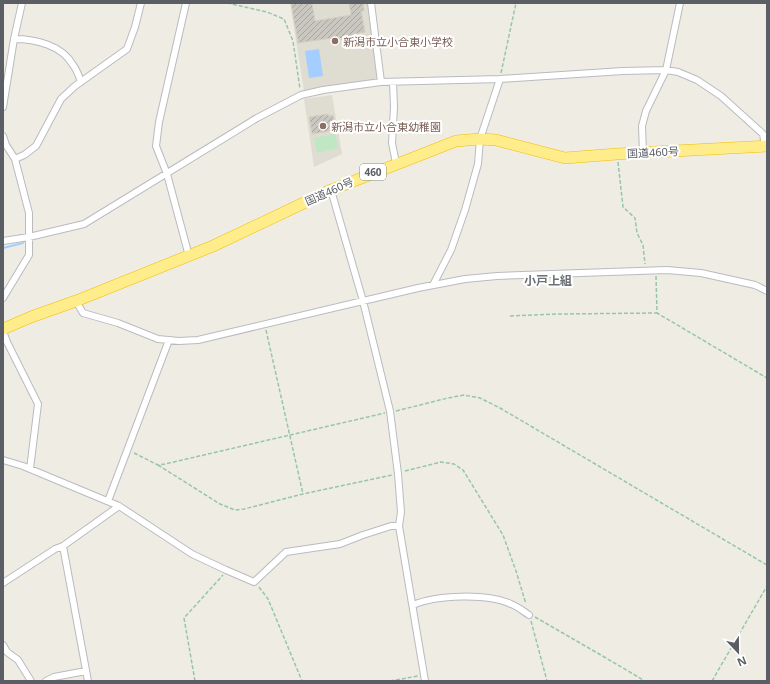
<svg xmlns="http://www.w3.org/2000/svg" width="770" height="684" font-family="'Noto Sans','Noto Sans JP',sans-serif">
  <defs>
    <pattern id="building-hatch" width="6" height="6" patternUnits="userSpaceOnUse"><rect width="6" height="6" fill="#cac7c0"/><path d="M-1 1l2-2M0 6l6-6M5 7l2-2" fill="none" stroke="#a7a5a0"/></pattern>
  </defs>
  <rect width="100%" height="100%" fill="#efede3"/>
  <path fill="#dfdcd2" d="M290 3H368L379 79 304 91Z
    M332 95 342 154 314 167 304 99Z"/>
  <path fill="#bfe7c3" d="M335 134 338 148 317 153 314 138Z"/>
  <path fill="#a3ceff" d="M319 49 323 76 309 78 305 51Z"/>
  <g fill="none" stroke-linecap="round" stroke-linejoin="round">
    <path stroke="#a3ceff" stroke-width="2" d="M3 248 23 243"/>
  </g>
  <path fill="url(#building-hatch)" stroke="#d4d0c1" d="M291 3H312L315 21 351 15 349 3H363L364 11H361L365 32 353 34 351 39 346 41 342 40 339 37 298 43Z
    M328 114 329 116 333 115 336 130 312 134 309 117Z"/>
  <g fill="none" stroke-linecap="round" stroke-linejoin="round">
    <defs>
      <path id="street" d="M186 3 159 122 156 146 167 174 189 256
        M371 3 381 82
        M14 39C35 39 62 45 73 65 77 70 79 76 81 82
        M393 82 394 107 392 143 396 163
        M3 107 14 39 22 3
        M3 136 6 145 15 159 29 213V255L3 298
        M643 153 642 126 646 111 666 70 680 3
        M15 159 24 155 36 146 61 99 75 86 127 49 135 27 141 3
        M331 190 363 301 390 411 398 474 401 512 399 526 425 681
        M3 241 29 237 84 224 257 118 301 95 323 90 381 82 500 79 623 71 666 70 678 72 697 80 721 96 763 134 765 146 767 148
        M433 285 451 250 465 210 478 164 480 139 500 79
        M76 301 83 313 118 323 158 339 179 341 198 340 418 288 465 279 497 276 667 270 701 273 755 285 767 291
        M3 331 7 342 38 404 30 469
        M3 460 23 466 119 506 192 554 226 570 254 582 286 552 340 544 363 535 391 526H399
        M108 501 169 340
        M63 546 88 681
        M3 583 55 549 63 546 119 506
        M413 605C436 595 487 593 511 604 517 606 523 611 529 615
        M3 645 7 652 18 660 31 681
        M46 681 54 677 86 671"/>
      <path id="highway" d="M3 329 31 317 76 301 213 246 331 190 456 141 480 139 496 140 565 158 617 154 767 146"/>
    </defs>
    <use href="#street" stroke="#b8bbc0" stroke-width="8"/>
    <use href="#highway" stroke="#f2bd00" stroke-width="12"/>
    <path stroke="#96c6a8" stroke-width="1.5" stroke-dasharray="4 2" stroke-linecap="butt" d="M227 3 267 12 284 19 293 41 300 89
      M501 73 516 3
      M618 162 623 207 635 218 637 233 643 245 645 264
      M656 276 657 313 767 378
      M510 316 558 314 657 313
      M266 330 303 494
      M396 411 448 398 464 395 480 398 500 408 767 565
      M134 453 158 465 165 464 385 413
      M158 465 220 504 235 510 244 509 303 494 392 475
      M405 471 441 462 454 464 463 470 503 535 516 571 526 604
      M259 587 268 599 302 681
      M535 617 606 658 645 681
      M531 621 547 681
      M195 681 184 618 223 575
      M390 681 418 676
      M712 681 767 586"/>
    <use href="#street" stroke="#fff" stroke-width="6"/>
    <use href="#highway" stroke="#ffec8a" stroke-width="11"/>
  </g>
  <g fill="#8d6e63" stroke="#fff" stroke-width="1.5">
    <circle cx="335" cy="41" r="4"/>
    <circle cx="323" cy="126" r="4"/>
  </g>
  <g text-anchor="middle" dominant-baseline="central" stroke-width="4" stroke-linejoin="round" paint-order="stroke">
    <rect fill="#fff" stroke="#8c8f93" stroke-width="1" x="360" y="164" width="26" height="16" rx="3"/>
    <g font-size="10" font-weight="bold" fill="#5b5f65">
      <text x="373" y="172">460</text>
    </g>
    <g font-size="11" fill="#785e54" stroke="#fff" text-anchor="start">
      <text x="343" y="41">新潟市立小合東小学校</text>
      <text x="331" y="126">新潟市立小合東幼稚園</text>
    </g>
    <g font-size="11" fill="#5b5f65" stroke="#fff">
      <text transform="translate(653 152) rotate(-3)">国道460号</text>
      <text transform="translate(329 191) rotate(-24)">国道460号</text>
    </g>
    <g font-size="12" font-weight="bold" fill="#6c7177" stroke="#fff">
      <text x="548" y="280">小戸上組</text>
    </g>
  </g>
  <rect width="770" height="684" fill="none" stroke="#5b5f65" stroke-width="8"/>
  <g transform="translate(738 652) rotate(158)" stroke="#ffffff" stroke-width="3" paint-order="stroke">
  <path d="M0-3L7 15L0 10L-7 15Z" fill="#5b5f65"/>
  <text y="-6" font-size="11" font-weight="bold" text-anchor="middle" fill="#5b5f65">N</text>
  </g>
</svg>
